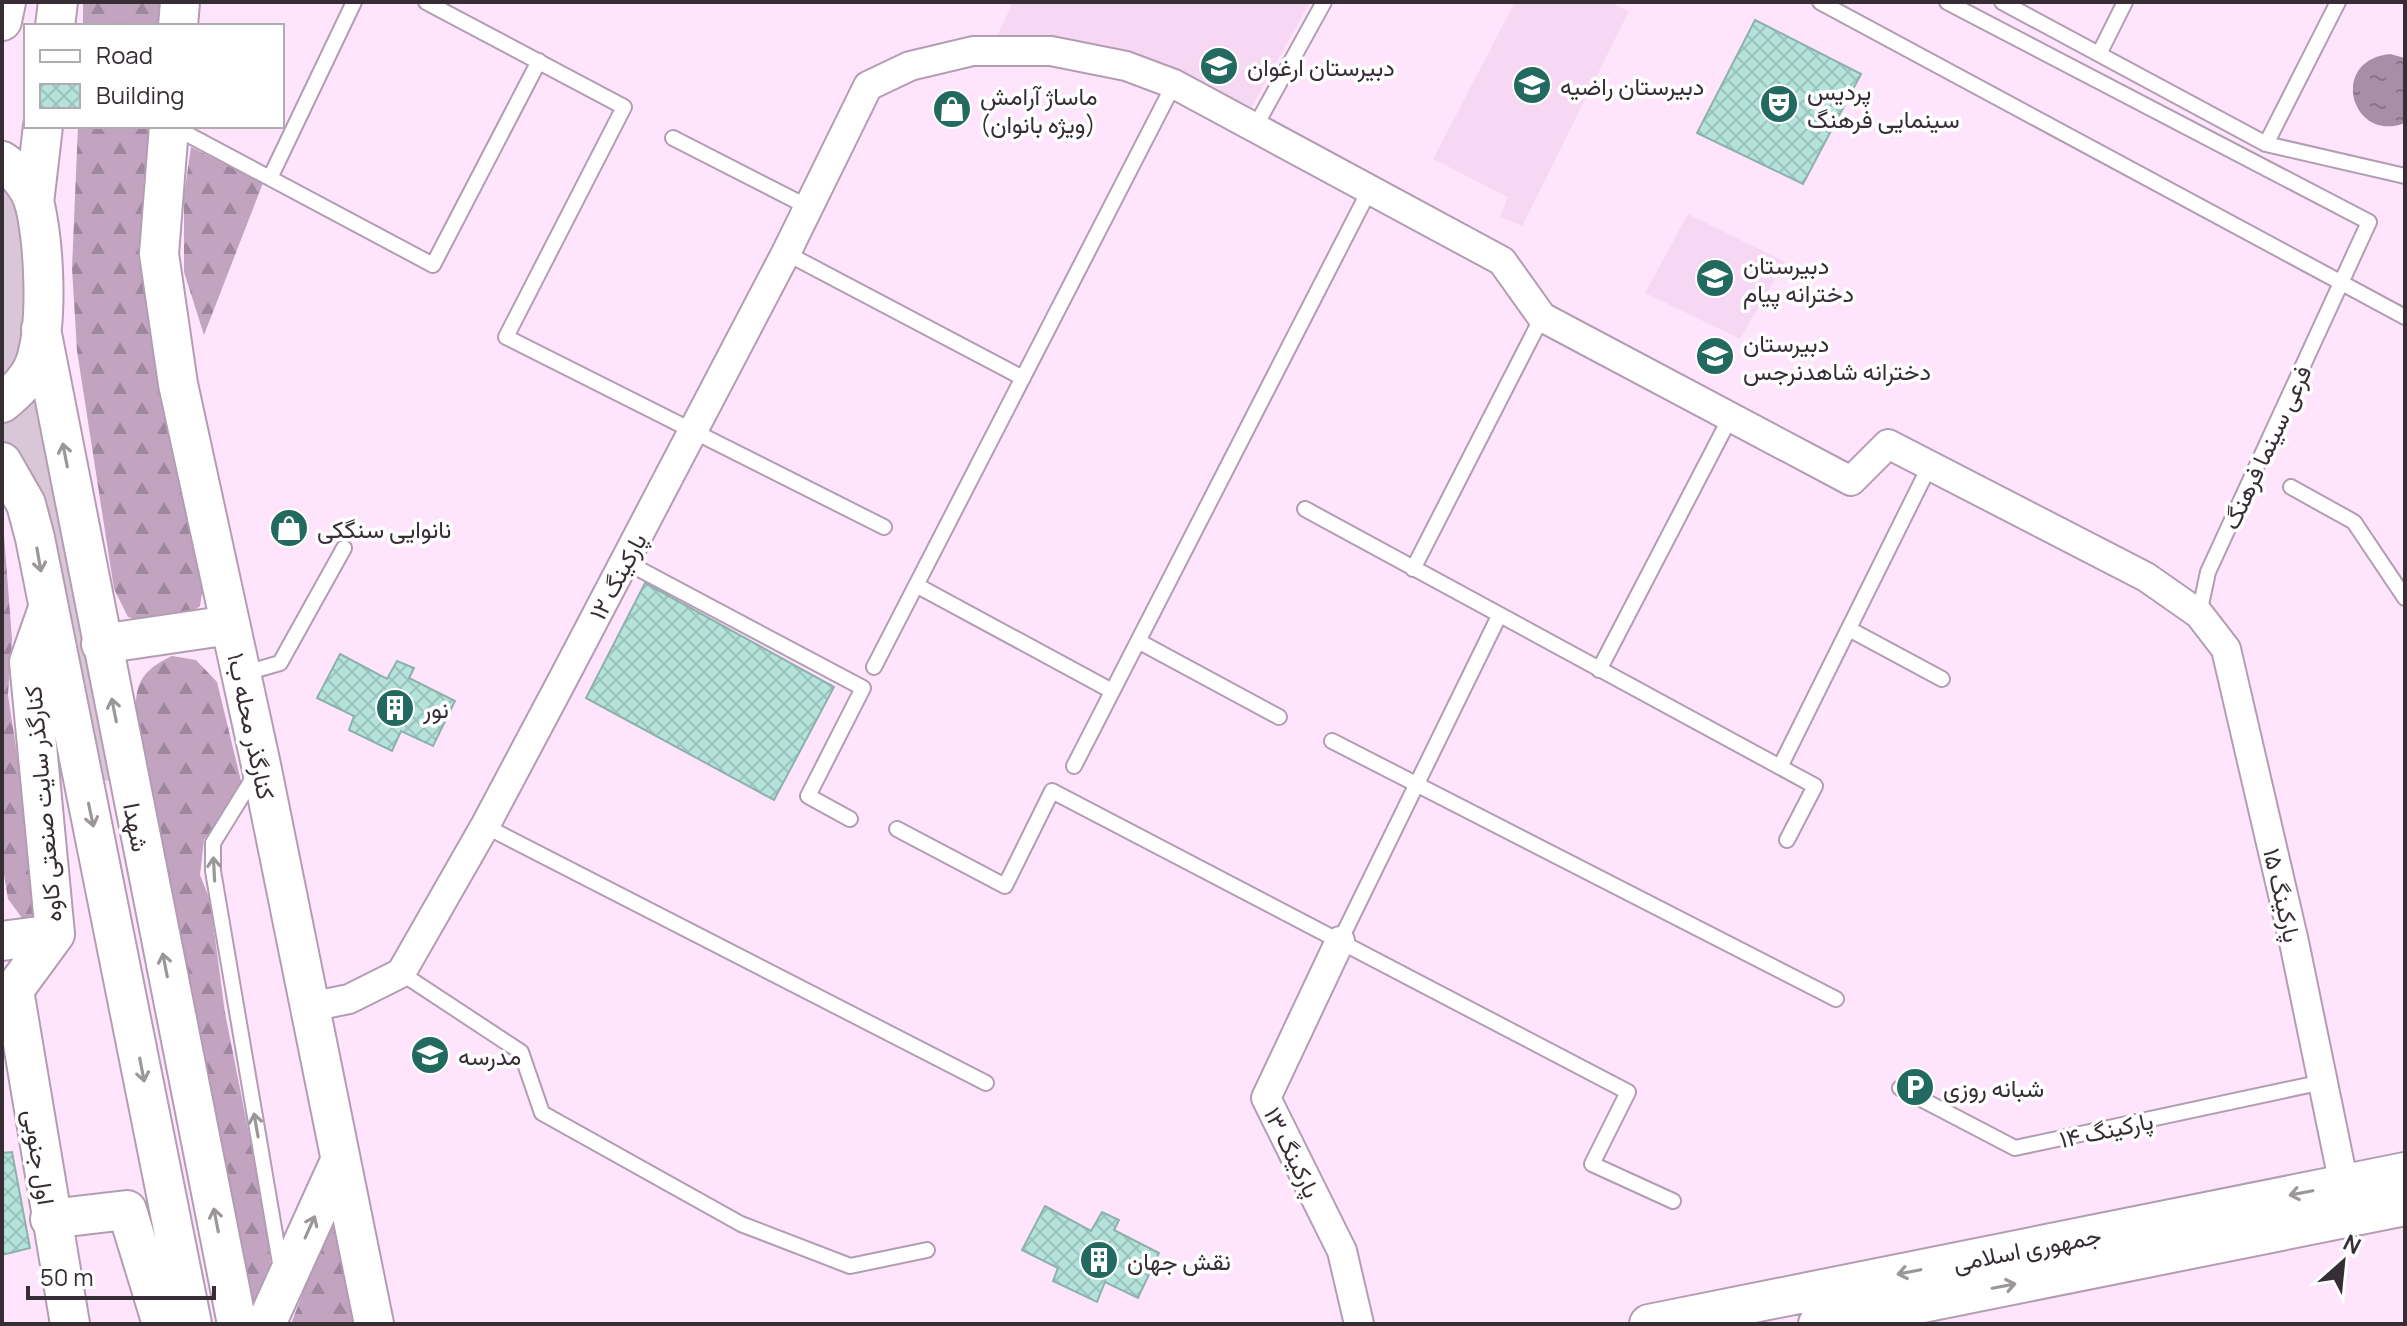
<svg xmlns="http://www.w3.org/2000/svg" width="2407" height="1326" font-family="Manrope,Vazirmatn,sans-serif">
  <defs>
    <pattern id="forest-firs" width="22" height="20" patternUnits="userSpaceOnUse" patternTransform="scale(2)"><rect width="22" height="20" fill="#c2a4c0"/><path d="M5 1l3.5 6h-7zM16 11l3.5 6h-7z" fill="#9e869d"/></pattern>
    <pattern id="water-ripples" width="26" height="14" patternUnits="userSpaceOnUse" patternTransform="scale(2)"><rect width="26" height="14" fill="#aa8ea8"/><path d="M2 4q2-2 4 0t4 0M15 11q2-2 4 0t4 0" fill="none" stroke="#8b748a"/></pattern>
    <pattern id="building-cross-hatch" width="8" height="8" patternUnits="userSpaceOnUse" patternTransform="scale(2)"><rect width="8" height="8" fill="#b4e3db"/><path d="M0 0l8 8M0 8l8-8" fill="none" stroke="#9bc3bd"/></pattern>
  </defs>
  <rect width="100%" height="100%" fill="#fee5fc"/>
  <path fill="#f6d8f4" d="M1013 2H1310L1251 108 1195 79 1132 52 1048 39 995 40Z
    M1515 2H1609L1629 11 1522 226 1500 217 1508 197 1433 159Z
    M1688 214 1785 262 1740 339 1645 293Z"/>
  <path fill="#d9c6d7" d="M2 181 20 208 26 313 23 351 2 385Z
    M40 388 114 779 95 783 2 447V424L23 409Z"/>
  <path fill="url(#forest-firs)" d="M83 2H172L169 26H83Z
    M78 126H158L206 569 200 606C175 626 158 626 128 617L114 589 77 351 72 268Z
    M191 147 263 183 204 335 184 272V195Z
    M2 509 12 639 8 695 36 878 37 917 22 918 8 899 2 862Z
    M172 656 196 660 217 682 242 785 204 840 200 875 210 900 225 1013 266 1220 271 1267 252 1324 136 731C135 692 133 674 172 656Z
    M334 1211 358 1324H291Z"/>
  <path fill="url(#water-ripples)" d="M2390 54 2405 58V123C2351 144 2328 60 2390 54Z"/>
  <path fill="url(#building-cross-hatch)" stroke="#8eb1ab" stroke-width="2" d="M1755 20 1861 74 1803 184 1697 133Z
    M645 583 834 687 774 800 586 698Z
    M340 654 387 679 397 661 414 668 409 678 455 701 433 746 401 731 392 751 349 730 354 716 317 698Z
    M12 1152 30 1248 2 1255V1153Z
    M1045 1206 1091 1231 1102 1212 1119 1220 1114 1230 1159 1253 1138 1298 1105 1282 1097 1302 1053 1281 1058 1268 1022 1250Z"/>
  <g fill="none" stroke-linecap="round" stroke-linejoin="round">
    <defs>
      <path id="lane" d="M426 2 624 107 506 337 884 527
        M1820 2 2405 317
        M1947 2 2369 222 2208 572 2199 614
        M2002 2 2266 144 2405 176
        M2099 54 2125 2
        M172 126 433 265 539 61
        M1255 127 1324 2
        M673 138 808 207
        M2266 144 2338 2
        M270 178 354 2
        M786 253 1023 378
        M2291 487 2354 522 2405 598
        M1305 509 1815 786 1787 840
        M624 561 863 688 808 796 850 819
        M1413 569 1542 317
        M916 585 1112 691
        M1849 629 1942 679
        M1138 641 1279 717
        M874 667 1174 84
        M1599 670 1730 418
        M242 674 280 663 344 548
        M1332 741 1836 999
        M1074 766 1370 189
        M1780 767 1930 465
        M255 775 213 843V871L281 1269
        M485 826 986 1083
        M897 829 1005 886 1052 791 1628 1092 1592 1164 1673 1201
        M1340 941 1499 616
        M401 973 521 1052 542 1113 741 1224 850 1266 927 1250
        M1900 1088 2015 1148 2323 1082"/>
      <path id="street" d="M1340 941 1266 1098 1342 1251 1359 1324
        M310 1007 349 999 401 973 485 826 562 681 786 253 868 86 910 66 973 51H1051L1126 66 1174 84 1502 261 1542 317 1851 481 1888 444 2146 577 2199 614 2226 649 2294 942 2344 1185"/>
      <path id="secondary" d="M2 21 6 2
        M55 26 58 2
        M178 26 180 2
        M169 126 159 254 178 384 261 765 374 1324
        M2 161C16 170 31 189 35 205 44 246 48 320 36 360 31 377 16 392 2 403
        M34 203 43 126
        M41 329 237 1324
        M2 462 26 504 35 538 192 1324
        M101 644 230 625
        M2 941 55 934
        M14 990 55 934 29 662 47 611
        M14 990 70 1324
        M50 1219 127 1210 162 1324
        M266 1324 340 1161
        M1649 1324 2405 1172
        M1818 1324 2405 1206"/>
    </defs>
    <use href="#lane" stroke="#b39db2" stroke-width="18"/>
    <use href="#street" stroke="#b39db2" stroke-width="32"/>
    <use href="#secondary" stroke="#b39db2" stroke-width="42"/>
    <use href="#lane" stroke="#fff" stroke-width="14"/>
    <use href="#street" stroke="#fff" stroke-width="28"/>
    <use href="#secondary" stroke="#fff" stroke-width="38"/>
  </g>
  <defs><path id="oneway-shaft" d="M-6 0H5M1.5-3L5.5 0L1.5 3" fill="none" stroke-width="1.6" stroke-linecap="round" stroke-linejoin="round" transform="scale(2)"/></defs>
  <g stroke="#9a969a">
    <use href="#oneway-shaft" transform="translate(65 455) rotate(-101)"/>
    <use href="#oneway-shaft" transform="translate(39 560) rotate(80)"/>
    <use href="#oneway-shaft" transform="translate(114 710) rotate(-101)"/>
    <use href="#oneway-shaft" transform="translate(91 815) rotate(78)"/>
    <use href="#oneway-shaft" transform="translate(214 869) rotate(-93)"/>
    <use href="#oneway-shaft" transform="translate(165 965) rotate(-101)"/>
    <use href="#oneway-shaft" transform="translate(142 1070) rotate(79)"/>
    <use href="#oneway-shaft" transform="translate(256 1125) rotate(-100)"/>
    <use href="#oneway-shaft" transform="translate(2301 1193) rotate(169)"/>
    <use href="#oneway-shaft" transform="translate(216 1220) rotate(-101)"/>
    <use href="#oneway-shaft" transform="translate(310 1227) rotate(-66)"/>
    <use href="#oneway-shaft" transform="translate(1909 1272) rotate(169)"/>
    <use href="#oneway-shaft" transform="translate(2004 1286) rotate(-11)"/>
  </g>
  <defs>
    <symbol id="school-disc" viewBox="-11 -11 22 22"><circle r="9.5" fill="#226a60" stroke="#fff"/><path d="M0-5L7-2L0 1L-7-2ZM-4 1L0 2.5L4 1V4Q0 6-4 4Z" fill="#fff"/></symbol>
    <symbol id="theatre-disc" viewBox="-11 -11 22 22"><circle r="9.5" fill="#226a60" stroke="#fff"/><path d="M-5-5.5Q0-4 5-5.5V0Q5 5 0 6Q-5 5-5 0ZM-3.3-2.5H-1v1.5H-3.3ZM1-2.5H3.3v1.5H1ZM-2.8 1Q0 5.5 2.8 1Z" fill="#fff"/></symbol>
    <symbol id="shop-disc" viewBox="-11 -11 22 22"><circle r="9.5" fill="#226a60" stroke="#fff"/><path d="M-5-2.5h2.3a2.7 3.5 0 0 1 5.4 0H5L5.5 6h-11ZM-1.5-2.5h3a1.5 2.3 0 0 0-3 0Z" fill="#fff"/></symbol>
    <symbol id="building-disc" viewBox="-11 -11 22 22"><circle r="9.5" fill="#226a60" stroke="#fff"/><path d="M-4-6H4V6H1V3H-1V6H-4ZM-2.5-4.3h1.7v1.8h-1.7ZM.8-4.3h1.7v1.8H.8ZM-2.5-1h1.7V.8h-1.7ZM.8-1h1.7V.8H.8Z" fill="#fff"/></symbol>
    <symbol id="parking-disc" viewBox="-11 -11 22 22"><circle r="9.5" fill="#226a60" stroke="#fff"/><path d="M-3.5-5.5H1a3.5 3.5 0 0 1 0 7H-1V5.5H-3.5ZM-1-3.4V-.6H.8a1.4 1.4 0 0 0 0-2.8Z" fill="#fff"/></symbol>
  </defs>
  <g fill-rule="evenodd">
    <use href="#school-disc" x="1197" y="44" width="44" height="44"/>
    <use href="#school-disc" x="1510" y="63" width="44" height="44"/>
    <use href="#theatre-disc" x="1757" y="82" width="44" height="44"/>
    <use href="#shop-disc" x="930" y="87" width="44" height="44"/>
    <use href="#school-disc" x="1693" y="256" width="44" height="44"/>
    <use href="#school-disc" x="1693" y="334" width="44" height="44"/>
    <use href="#shop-disc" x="267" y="506" width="44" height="44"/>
    <use href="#building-disc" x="373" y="686" width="44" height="44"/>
    <use href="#school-disc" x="408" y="1033" width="44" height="44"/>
    <use href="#parking-disc" x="1893" y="1065" width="44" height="44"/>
    <use href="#building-disc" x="1077" y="1238" width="44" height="44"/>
  </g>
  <g text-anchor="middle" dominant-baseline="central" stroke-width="7" stroke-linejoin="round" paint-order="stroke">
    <g font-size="24" fill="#362d35" stroke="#fff" text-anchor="start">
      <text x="1247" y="66">دبیرستان ارغوان</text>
      <text x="1560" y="85">دبیرستان راضیه</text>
      <text x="1807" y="90">پردیس<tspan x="1807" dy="28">سینمایی فرهنگ</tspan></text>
      <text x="980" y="95">ماساژ آرامش<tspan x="980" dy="28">(ویژه بانوان)</tspan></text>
      <text x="1743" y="264">دبیرستان<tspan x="1743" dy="28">دخترانه پیام</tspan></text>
      <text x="1743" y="342">دبیرستان<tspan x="1743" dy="28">دخترانه شاهدنرجس</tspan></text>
      <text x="317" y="528">نانوایی سنگکی</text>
      <text x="423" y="708">نور</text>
      <text x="458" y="1055">مدرسه</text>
      <text x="1943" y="1087">شبانه روزی</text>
      <text x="1127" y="1260">نقش جهان</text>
    </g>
    <g font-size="24" fill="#362d35" stroke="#fff">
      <text transform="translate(2266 447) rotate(-65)">فرعی سینما فرهنگ</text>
      <text transform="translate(617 576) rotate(-62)">پارکینگ ۱۲</text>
      <text transform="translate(252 726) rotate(78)">کنارگذر محله ب۱</text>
      <text transform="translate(42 804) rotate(-95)">کنارگذر سایت صنعتی کاوه</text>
      <text transform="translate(137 827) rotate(79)">شهدا</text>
      <text transform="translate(2283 895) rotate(77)">پارکینگ ۱۵</text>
      <text transform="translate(2106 1129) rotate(-12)">پارکینگ ۱۴</text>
      <text transform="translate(1293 1152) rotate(64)">پارکینگ ۱۳</text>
      <text transform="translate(40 1157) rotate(81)">اول جنوبی</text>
      <text transform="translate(2027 1248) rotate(-11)">جمهوری اسلامی</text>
    </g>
  </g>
  <rect width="2407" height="1326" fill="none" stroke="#362d35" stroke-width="8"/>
  <rect x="24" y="24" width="260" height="104" fill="#ffffff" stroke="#afabae" stroke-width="2"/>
  <rect x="40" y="50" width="40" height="12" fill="#ffffff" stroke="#afabae" stroke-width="2"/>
  <text x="96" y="64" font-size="24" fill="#362d35">Road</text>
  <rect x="40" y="84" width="40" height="24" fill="url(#building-cross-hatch)" stroke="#afabae" stroke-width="2"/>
  <text x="96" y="104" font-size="24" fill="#362d35">Building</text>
  <g transform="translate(2343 1262) rotate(27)" stroke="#ffffff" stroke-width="6" paint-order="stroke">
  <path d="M0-6L14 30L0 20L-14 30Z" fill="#362d35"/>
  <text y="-12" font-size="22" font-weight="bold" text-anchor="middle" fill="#362d35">N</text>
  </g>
  <path d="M28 1286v12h186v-12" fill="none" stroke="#362d35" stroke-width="4"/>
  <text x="40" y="1286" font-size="24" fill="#362d35" stroke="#ffffff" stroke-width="6" paint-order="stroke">50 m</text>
</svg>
